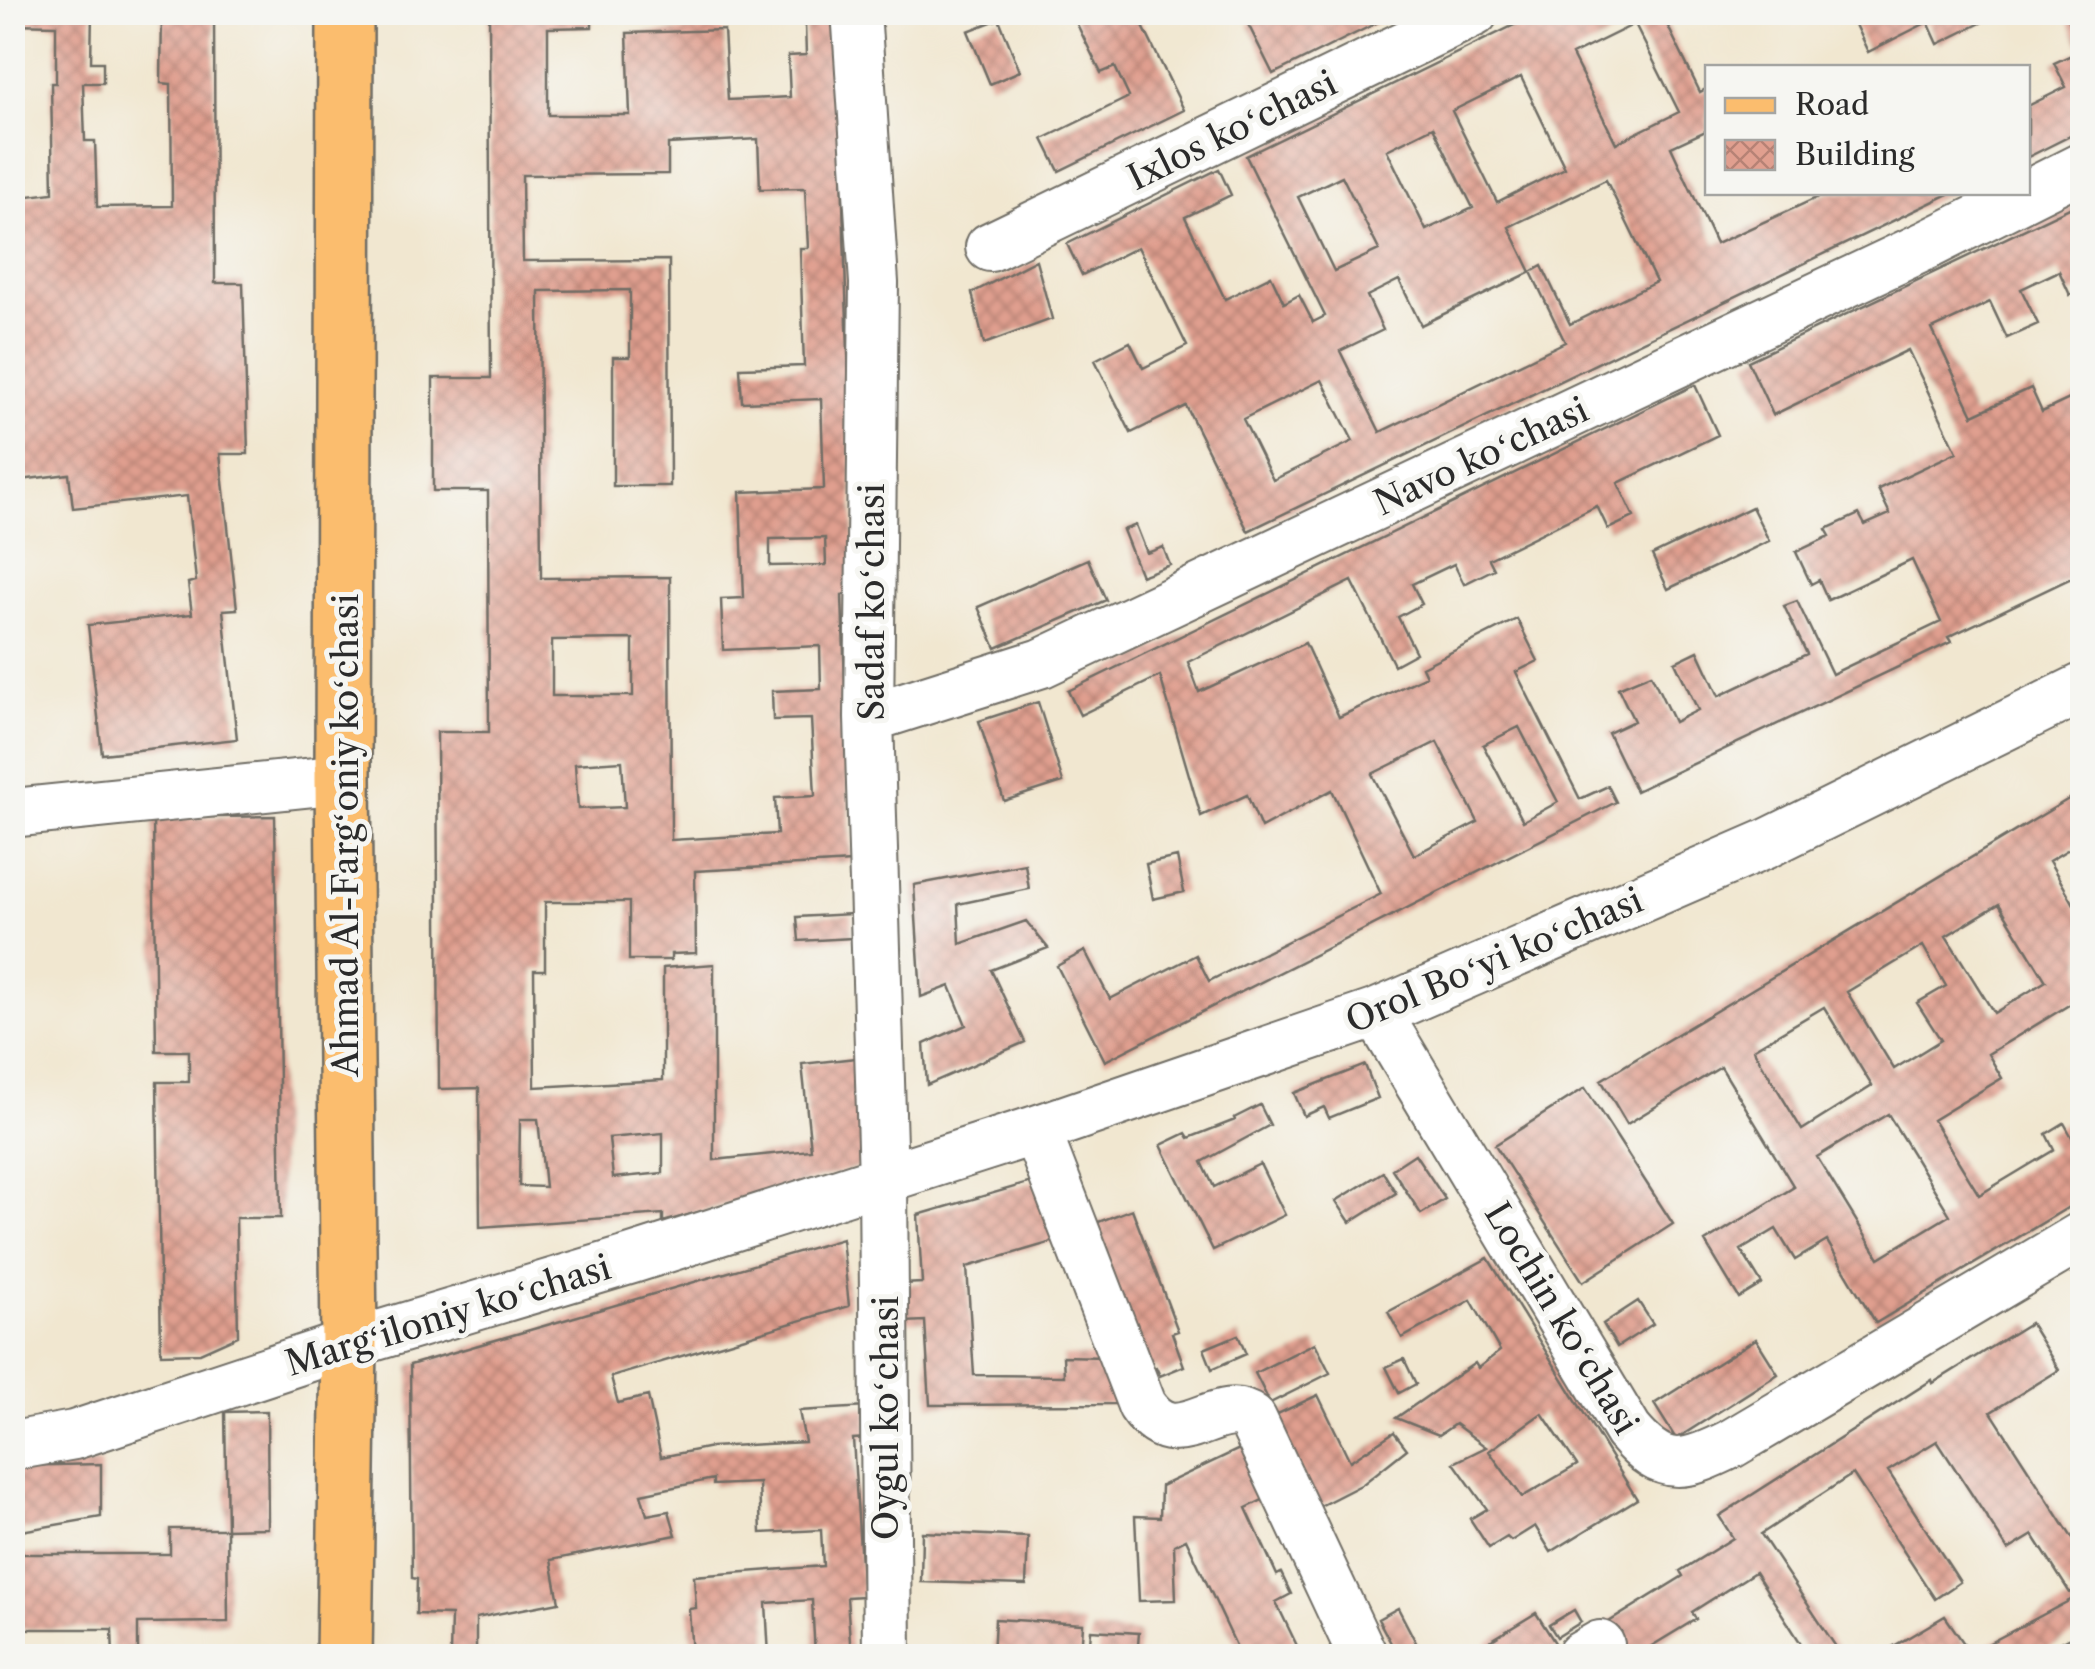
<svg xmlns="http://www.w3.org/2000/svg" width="2095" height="1669" font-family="'Libre Caslon Text',serif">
  <defs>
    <pattern id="building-cross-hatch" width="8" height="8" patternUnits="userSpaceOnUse" patternTransform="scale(2.5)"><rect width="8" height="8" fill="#e09f8f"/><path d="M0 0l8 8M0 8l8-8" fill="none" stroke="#b68275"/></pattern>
  </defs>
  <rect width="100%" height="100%" fill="#f6f6f2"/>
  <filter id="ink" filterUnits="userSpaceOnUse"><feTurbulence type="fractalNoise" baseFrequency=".01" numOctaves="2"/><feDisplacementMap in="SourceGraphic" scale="20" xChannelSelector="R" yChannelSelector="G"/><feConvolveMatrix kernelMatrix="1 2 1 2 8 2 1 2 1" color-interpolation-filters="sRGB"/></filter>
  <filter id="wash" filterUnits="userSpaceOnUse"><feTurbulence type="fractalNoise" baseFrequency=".0048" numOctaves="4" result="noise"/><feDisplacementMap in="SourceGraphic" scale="40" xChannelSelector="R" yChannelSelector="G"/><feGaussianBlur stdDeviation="2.25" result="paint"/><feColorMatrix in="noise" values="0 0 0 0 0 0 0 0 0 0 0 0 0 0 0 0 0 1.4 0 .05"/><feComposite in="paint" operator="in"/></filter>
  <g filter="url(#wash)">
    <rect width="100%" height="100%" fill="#f1e7d0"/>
    <g id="blocks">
      <path fill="url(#building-cross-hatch)" fill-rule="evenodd" d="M12 12H92L91 62H103V83H83L85 141H95L97 207 172 206 171 84 161 83 162 12H214L215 283H243L248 454H220L237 609 223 610 237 739 102 754 88 625 192 614 188 583 196 581 187 496 73 508 69 474 12 481V198L53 193 51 83H56V25L12 24Z
        M489 12H592V27L548 28V115H630L627 33 724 30 728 100 790 97 788 56 806 55 805 24 837 22 856 594 842 595 851 862 695 871 696 953 671 954V960H629V902H545V970H534L535 1087 663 1080V968L714 964V1160L811 1150 802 1064 856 1058 867 1165 663 1222V1214L480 1227 479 1088 439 1089 437 732H489L488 491H433V378H491ZM758 139 760 189 805 188 808 248H800L804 366 740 368 742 402 821 399 824 489 740 492 744 598 721 599 723 650 820 646 821 689 772 691 773 720 811 719 815 796 775 798 777 834 671 840 670 577 541 578 539 291 630 290V357H613V486H670L669 260 523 261 522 175 668 174V144ZM825 538 826 565 770 566V539ZM633 639V696H552V640ZM622 761 625 807 578 809 575 764ZM520 1119H538L545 1187 519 1186ZM663 1133V1173L613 1178 609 1138Z
        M1071 12H1136L1184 110 1059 171 1043 139 1129 97 1115 67 1101 73Z
        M1272 12H1399L1273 74 1248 24Z
        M1541 12H1661L1700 92 1708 88V130L1671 147 1716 244 1829 192H1953L1248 531 1186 406 1131 433 1095 360 1130 342 1143 368 1187 346 1138 247 1082 275 1067 244 1219 169 1231 195 1185 217 1225 299 1271 276 1284 303 1299 295 1313 322 1325 316 1246 156ZM1635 24 1679 112 1616 143 1572 55ZM1521 77 1565 168 1497 202 1452 111ZM1433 127 1473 208 1426 230 1387 150ZM1342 176 1379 250 1334 271 1298 197ZM1606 180 1656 282 1570 324 1542 266 1531 272 1509 227ZM1531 272 1565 342 1380 432 1340 351 1383 330 1367 296 1399 280 1421 325ZM1322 380 1353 441 1273 480 1243 419Z
        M1849 12H2003L1938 44 1928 22 1868 52Z
        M2064 12H2082V50Z
        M999 19 1020 71 990 84 968 31Z
        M2082 50V130L2028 157V106L2066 87 2054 63Z
        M2082 202V260L2075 263 2082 279V289L2070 295 2059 271 2021 289 2038 324 2007 338 1990 302 1932 329 1973 415 2031 388 2042 412 2082 393V573L1948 637 1951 642 1636 791 1608 733 1634 721 1618 688 1651 674 1674 722 1698 710 1675 662 1698 651 1719 696 1807 654 1784 606 1797 601 1832 674 1941 622 1912 560 1828 600 1819 580 1811 584 1796 552 1830 536 1826 529 1859 514 1865 525 1890 514 1878 489 1957 452 1908 350 1773 415 1748 361Z
        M1036 260 1052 319 984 344 972 293Z
        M1695 385 1718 435 1618 483 1634 517 1608 529 1597 506 1489 559 1494 569 1464 584 1454 564 1412 584 1422 604 1398 617 1416 653 1394 665 1352 581 1188 662 1199 692 1305 643 1339 717 1426 676 1422 667 1517 619 1538 661 1516 672 1580 799 1608 786 1616 802 1105 1061 1057 966 1085 951 1110 999 1196 955 1209 981 1381 894 1332 790 1261 828 1247 795 1201 816 1160 676 1080 715 1068 691ZM1519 727 1558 802 1523 821 1483 745ZM1437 742 1478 822 1414 855 1372 774Z
        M1752 507 1769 541 1668 589 1652 555Z
        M1136 525 1147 553 1163 547 1170 565 1141 576 1123 530Z
        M1088 559 1106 600 996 648 978 607Z
        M1038 702 1063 782 1004 801 979 721Z
        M2082 791V841L2049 861 2082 918V997L1988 1054 2002 1078 1933 1120 1979 1195 2054 1150 2046 1134 2064 1123 2082 1155V1199L1876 1323 1827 1241 1795 1260 1776 1229 1741 1250 1762 1284 1739 1298 1705 1242 1794 1187 1721 1067 1627 1124 1601 1080ZM1999 904 2046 981 1994 1013 1946 936ZM1923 946 1946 986 1917 1003 1941 1040 1894 1069 1847 992ZM1824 1007 1872 1086 1802 1130 1753 1049ZM1888 1114 1950 1215 1879 1258 1817 1157Z
        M275 816 281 1218H236L238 1336 200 1353 161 1354 157 1082H189V1051H156L153 818Z
        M1177 857 1184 892 1153 899 1146 864Z
        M1025 864 1029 889 958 904 960 944 1026 921 1048 948 991 970 1025 1042 927 1085 924 1044 966 1025 950 986 921 997 914 885Z
        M851 914 852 938 799 941 797 917Z
        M1365 1065 1378 1098 1329 1118 1324 1107 1304 1116 1294 1093Z
        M1585 1088 1673 1224 1583 1282 1495 1145Z
        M1260 1105 1270 1125 1202 1162 1214 1187 1260 1164 1285 1215 1213 1250 1161 1145 1186 1133 1189 1138 1235 1120 1234 1118Z
        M1415 1154 1445 1199 1421 1214 1392 1169Z
        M1383 1172 1396 1193 1350 1222 1336 1201Z
        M1042 1179 1059 1240 967 1267 974 1375 1064 1376 1063 1356 1105 1357 1118 1404 930 1405 925 1321 904 1322 902 1284 922 1283 918 1215Z
        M1132 1209 1178 1331 1172 1333 1184 1366 1160 1376 1156 1367 1144 1372 1088 1226Z
        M842 1239 849 1306 611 1377 618 1403 648 1396 661 1457 711 1447 805 1442 799 1411 867 1407 868 1438 853 1439 863 1596 847 1597 851 1656H815L812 1600 766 1603 769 1656H692L689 1609 696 1608 694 1576 823 1566 821 1530 761 1533 759 1483 713 1485V1479L641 1494 647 1515 669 1511 676 1535 551 1560 559 1602 476 1618V1656H450L451 1615 416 1614 417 1579 412 1578 410 1365Z
        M1488 1258 1637 1499 1551 1552 1535 1526 1511 1541 1507 1537 1489 1548 1470 1519 1487 1509 1454 1463 1486 1447 1455 1424 1439 1435 1396 1418 1475 1363 1478 1368 1500 1351 1471 1300 1402 1338 1388 1312ZM1542 1413 1577 1465 1522 1497 1489 1451Z
        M1638 1301 1653 1324 1617 1347 1603 1324Z
        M2030 1323 2059 1370 1991 1412 2082 1553V1586L2070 1593 2033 1535 2008 1550 1937 1441 1888 1471 1960 1582 1935 1599 1853 1474 1761 1534 1842 1656H1809L1755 1572 1692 1612 1696 1619 1635 1656H1624L1604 1625 1683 1576 1680 1571 1733 1538 1719 1516 1932 1380 1933 1383Z
        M1238 1335 1246 1354 1212 1369 1204 1349Z
        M1756 1339 1778 1374 1676 1439 1654 1404Z
        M1315 1343 1330 1373 1270 1403 1255 1373Z
        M1404 1359 1416 1384 1399 1393 1386 1367Z
        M1318 1395 1350 1461 1394 1432 1407 1449 1363 1484 1316 1508 1273 1416Z
        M267 1411 268 1528 227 1529 228 1622 138 1623V1656H113L112 1629H20V1656H12V1466L101 1464V1517L21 1531V1554H170V1529H227L225 1412Z
        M1250 1444 1273 1495 1246 1508 1277 1575 1281 1573 1291 1594 1276 1602 1301 1654 1296 1656H1241L1186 1539 1174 1545 1176 1600 1139 1601 1135 1516 1160 1517 1161 1486Z
        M922 1532 1028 1537 1026 1585 921 1582Z
        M2082 1594V1631L2034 1656H1965Z
        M1398 1608 1423 1656H1398L1378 1619Z
        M1574 1610 1581 1622 1557 1637 1549 1625Z
        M1536 1613 1559 1649 1546 1656H1495L1487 1643Z
        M1945 1616 1965 1645 1943 1656H1877Z
        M995 1619 1083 1624 1081 1656H993Z
        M1091 1630 1139 1633 1137 1656H1098L1099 1643H1090Z
        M925 1650 983 1654V1656H924Z"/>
    </g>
  </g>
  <g filter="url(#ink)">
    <use href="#blocks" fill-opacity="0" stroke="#706d65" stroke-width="2.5"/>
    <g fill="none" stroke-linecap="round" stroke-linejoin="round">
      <defs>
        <path id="minor" d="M857 25 874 283 869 718 883 1179 887 1656
          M990 247 1474 12
          M869 718 1042 663 1927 245 2082 167
          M12 813 343 779
          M1377 1013 1628 1431C1663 1473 1685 1467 1731 1444L2082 1236
          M1036 1130 1142 1405C1178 1459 1217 1392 1252 1419L1363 1656
          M12 1446 74 1435 349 1344 632 1259 1036 1130 1377 1013 1766 844 2082 688
          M1581 1656 1600 1645"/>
        <path id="major" d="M344 1656 349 1344 343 779 345 12"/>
      </defs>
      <use href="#minor" stroke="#706d65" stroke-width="52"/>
      <use href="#major" stroke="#706d65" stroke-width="60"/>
      <use href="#minor" stroke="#fff" stroke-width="48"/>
      <use href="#major" stroke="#fbbd6e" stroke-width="55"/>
    </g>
  </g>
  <g text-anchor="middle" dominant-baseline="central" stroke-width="10" stroke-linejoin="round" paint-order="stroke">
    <g font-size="35" fill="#2b2b2b" stroke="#f6f6f2">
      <text transform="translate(1232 130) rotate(-26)">Ixlos koʻchasi</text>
      <text transform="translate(1481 456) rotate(-25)">Navo koʻchasi</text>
      <text transform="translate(871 602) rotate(-90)">Sadaf koʻchasi</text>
      <text transform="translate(345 835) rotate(-90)">Ahmad Al-Fargʻoniy koʻchasi</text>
      <text transform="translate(1494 960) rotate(-23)">Orol Boʻyi koʻchasi</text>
      <text transform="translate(448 1315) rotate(-17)">Margʻiloniy koʻchasi</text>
      <text transform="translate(1562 1318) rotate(59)">Lochin koʻchasi</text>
      <text transform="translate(885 1418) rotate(-90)">Oygul koʻchasi</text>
    </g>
  </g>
  <rect width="2095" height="1669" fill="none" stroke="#f6f6f2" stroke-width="50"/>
  <rect x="1705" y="65" width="325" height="130" fill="#f6f6f2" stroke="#a5a5a2" stroke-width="2.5"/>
  <rect x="1725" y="98" width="50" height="15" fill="#fbbd6e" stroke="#a5a5a2" stroke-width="2.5"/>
  <text x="1795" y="115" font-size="30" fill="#2b2b2b">Road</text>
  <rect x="1725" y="140" width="50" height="30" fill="url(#building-cross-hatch)" stroke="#a5a5a2" stroke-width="2.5"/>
  <text x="1795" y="165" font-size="30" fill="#2b2b2b">Building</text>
</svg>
